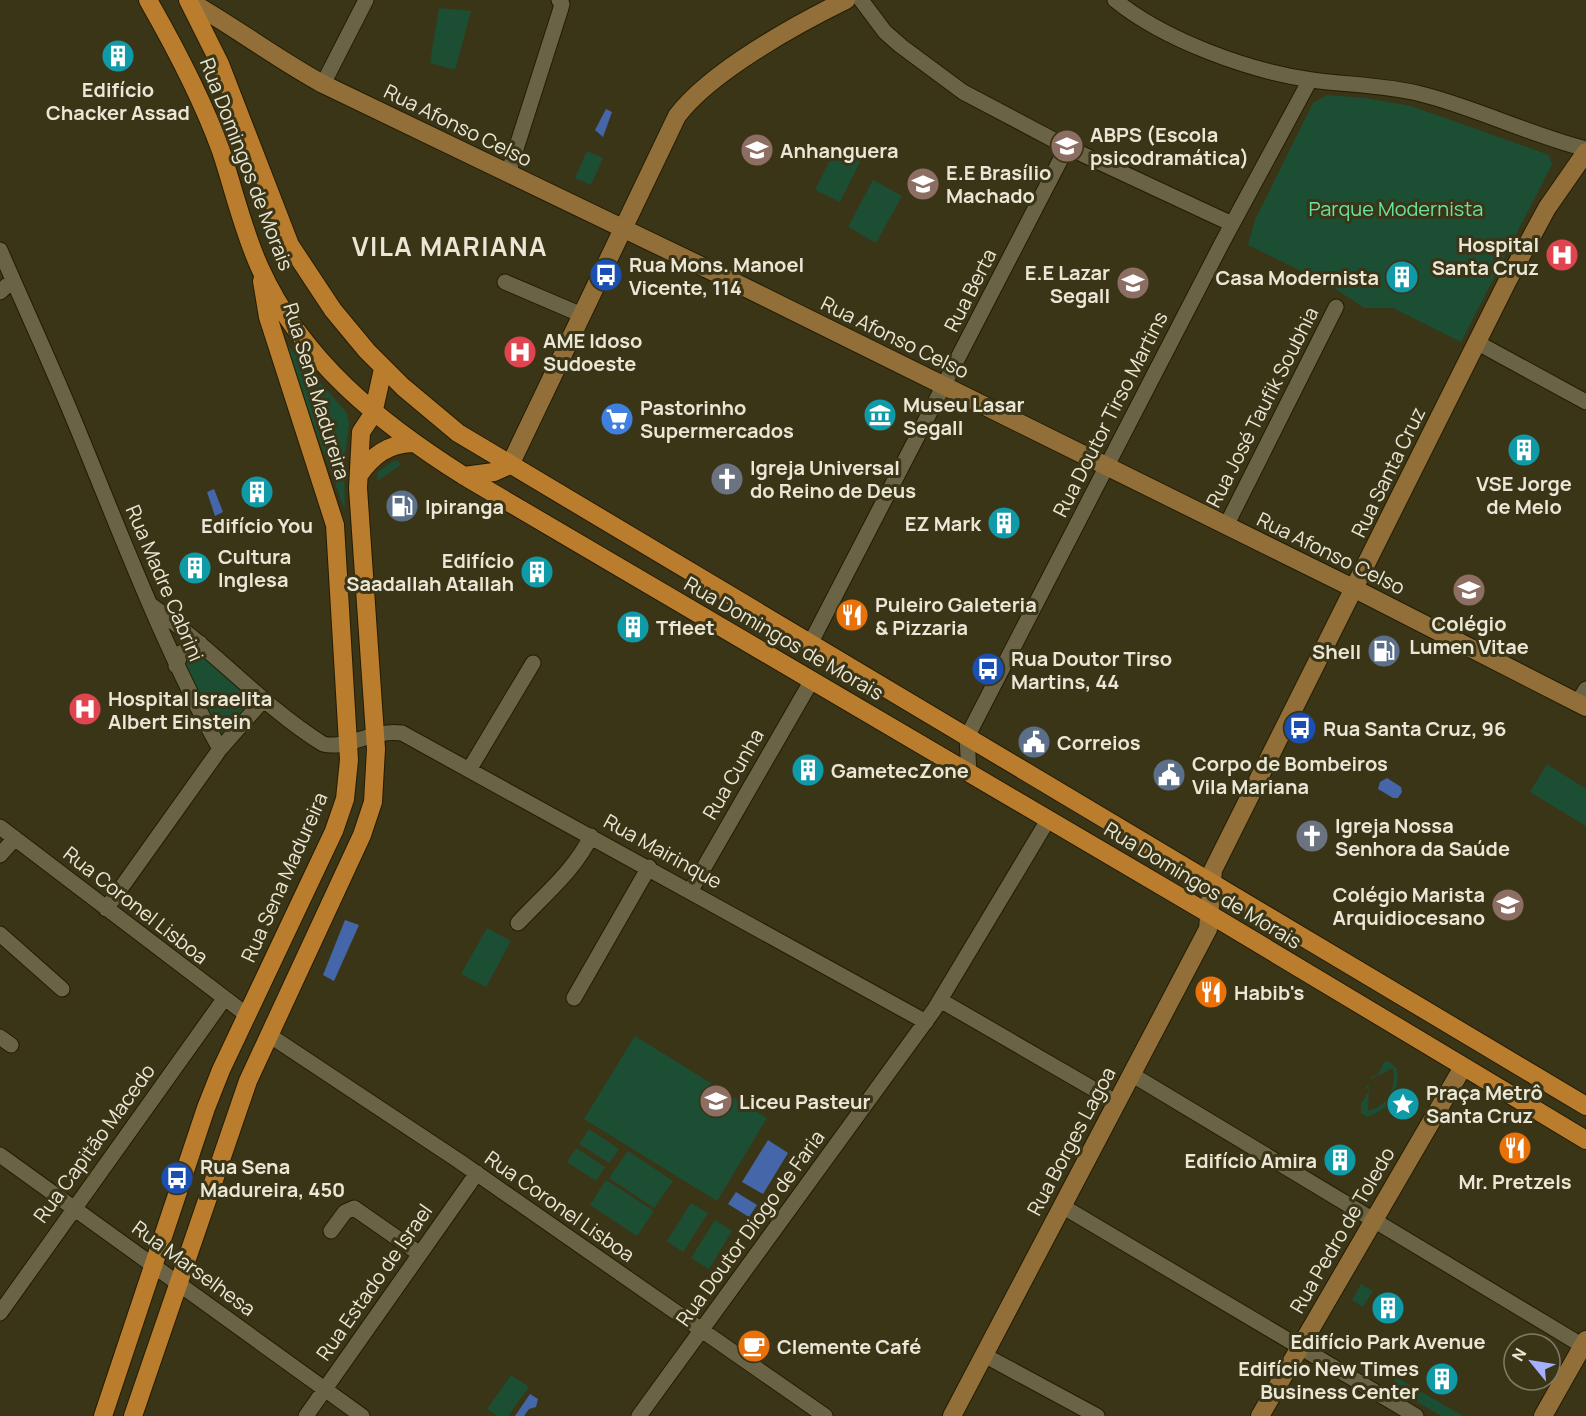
<svg xmlns="http://www.w3.org/2000/svg" width="1586" height="1416" font-family="Manrope,sans-serif">
  <rect width="100%" height="100%" fill="#3b3518"/>
  <path fill="#1c4e34" d="M439 8 471 11 455 70 430 63Z
    M1327 95 1365 98 1411 106 1549 155 1552 164 1547 174 1461 342 1393 308H1364L1328 284 1248 245 1255 220 1313 103Z
    M837 146 862 158 840 202 815 190Z
    M587 151 603 158 591 185 575 178Z
    M873 180 902 196 876 243 848 227Z
    M281 338 347 413 349 424 344 463 345 510Z
    M395 460 402 464 377 481 378 472Z
    M192 652 212 655 253 698 221 739 183 673 184 659Z
    M1547 764 1586 789V826L1530 792Z
    M487 928 511 941 486 987 461 974Z
    M635 1036 767 1118 717 1201 584 1119Z
    M1389 1061 1397 1069C1400 1093 1391 1109 1367 1117L1361 1113V1104L1369 1091 1366 1086H1369L1368 1111C1389 1106 1396 1087 1393 1068L1372 1079 1371 1077 1377 1076 1384 1062Z
    M589 1129 619 1149 609 1163 579 1144Z
    M576 1148 605 1167 596 1181 567 1162Z
    M628 1151 673 1181 654 1208 609 1178Z
    M606 1180 654 1211 637 1236 590 1205Z
    M691 1203 708 1213 683 1252 667 1241Z
    M715 1220 732 1231 709 1269 691 1258Z
    M1361 1284 1373 1291 1363 1307 1352 1300Z
    M511 1375 529 1387 508 1416H497L487 1409Z
    M1396 1377 1463 1416H1442L1390 1387Z"/>
  <path fill="#4666aa" d="M606 109 612 112 603 137 595 130Z
    M214 489 223 512 215 516 207 492Z
    M1387 778 1401 787 1402 792 1398 798H1393L1378 789 1380 782Z
    M345 920 359 925 334 981 323 975Z
    M768 1140 788 1153 763 1194 742 1182Z
    M736 1192 757 1205 749 1217 728 1204Z
    M530 1394 538 1399 536 1407 529 1409 524 1416H515Z"/>
  <g fill="none" stroke-linecap="round" stroke-linejoin="round">
    <defs>
      <path id="street" d="M861 0 885 32 901 46 963 92 1067 147 1232 224
        M1115 0C1164 40 1249 71 1312 80 1348 85 1386 85 1421 94 1477 108 1530 135 1586 149
        M323 84 366 0
        M508 174 561 8 562 4 559 0
        M0 250C25 308 52 366 76 425 121 534 162 645 220 749
        M505 282 582 315
        M0 292 13 280
        M1478 343 1586 402
        M1226 526 1336 307
        M152 606C212 648 261 705 323 744 348 750 371 729 402 733L926 1022
        M810 644 1067 147
        M176 666 181 653 200 643
        M1578 702 1586 689
        M469 770 533 663
        M969 773 967 737 1222 243 1310 80
        M0 827 247 1015
        M0 855 15 838
        M691 890 812 680
        M106 909 220 749 264 699
        M518 923C544 895 575 870 591 836
        M0 934 62 989
        M574 998 649 867
        M940 1000 1116 1102
        M269 1035 459 1161 825 1416
        M0 1037 11 1045
        M1131 1074 1583 1346
        M0 1155 362 1416
        M1062 1206 1416 1416
        M331 1231 345 1212 354 1208 420 1254
        M0 1313 224 999
        M984 1355 1097 1416
        M306 1416 477 1173
        M639 1416 934 1010 1048 820"/>
      <path id="secondary" d="M189 1C235 27 277 59 323 84L724 277 1355 589 1586 707
        M510 465 677 116C710 72 795 25 846 0
        M952 1416 1208 929 1213 870 1507 282 1547 208 1586 152
        M1260 1416 1463 1067
        M1543 1416 1586 1340"/>
      <path id="primary" d="M148 0C176 49 202 98 221 151 234 190 243 231 260 268 302 361 380 423 464 476L1211 915 1586 1140
        M188 0 220 64 290 245 333 310 367 351 403 387 458 433 1586 1106
        M359 475C373 455 388 444 412 443
        M464 476 494 472 510 465
        M103 1416 206 1108 221 1070 334 831 345 799 349 760 335 525 268 317 262 281
        M133 1416 248 1081 362 835 373 802 376 749 358 488 361 432 373 414 383 369"/>
    </defs>
    <use href="#street" stroke="#231c01" stroke-width="17"/>
    <use href="#secondary" stroke="#231c01" stroke-width="20"/>
    <use href="#primary" stroke="#231c01" stroke-width="20"/>
    <use href="#street" stroke="#6a6345" stroke-width="15"/>
    <use href="#secondary" stroke="#926f39" stroke-width="18"/>
    <use href="#primary" stroke="#ba7c2d" stroke-width="18"/>
  </g>
  <defs>
    <symbol id="building-disc" viewBox="-11 -11 22 22"><circle r="9.5" fill="#0f9aa8" stroke="#3b3518"/><path d="M-4-6H4V6H1V3H-1V6H-4ZM-2.5-4.3h1.7v1.8h-1.7ZM.8-4.3h1.7v1.8H.8ZM-2.5-1h1.7V.8h-1.7ZM.8-1h1.7V.8H.8Z" fill="#fff"/></symbol>
    <symbol id="university-disc" viewBox="-11 -11 22 22"><circle r="9.5" fill="#8d6e63" stroke="#3b3518"/><path d="M0-5L7-2L0 1L-7-2ZM-4 1L0 2.5L4 1V4Q0 6-4 4Z" fill="#fff"/></symbol>
    <symbol id="school-disc" viewBox="-11 -11 22 22"><circle r="9.5" fill="#8d6e63" stroke="#3b3518"/><path d="M0-5L7-2L0 1L-7-2ZM-4 1L0 2.5L4 1V4Q0 6-4 4Z" fill="#fff"/></symbol>
    <symbol id="hospital-disc" viewBox="-11 -11 22 22"><circle r="9.5" fill="#e0444e" stroke="#3b3518"/><path d="M-5-5h3v3.5h4V-5h3V5h-3V1.5h-4V5h-3Z" fill="#fff"/></symbol>
    <symbol id="bus-disc" viewBox="-11 -11 22 22"><circle r="9.5" fill="#1a4fb4" stroke="#3b3518"/><path d="M-5-6H5V4H4V6H2V4H-2V6H-4V4H-5ZM-3.5-4V0h7V-4ZM-3.5 1.2v1.5H-2V1.2ZM2 1.2v1.5H3.5V1.2Z" fill="#fff"/></symbol>
    <symbol id="museum-disc" viewBox="-11 -11 22 22"><circle r="9.5" fill="#0f9aa8" stroke="#3b3518"/><path d="M0-6L6-3V-2H-6V-3ZM-5-1h2V3h-2ZM-1-1h2V3h-2ZM3-1h2V3H3ZM-6 4H6V6H-6Z" fill="#fff"/></symbol>
    <symbol id="supermarket-disc" viewBox="-11 -11 22 22"><circle r="9.5" fill="#3f7fe0" stroke="#3b3518"/><path d="M-6-5.5h2.5l.6 2H6L4.5 2H-2.5L-4.4-4H-6ZM-1.5 3.2a1.3 1.3 0 1 0 .1 0ZM3 3.2a1.3 1.3 0 1 0 .1 0Z" fill="#fff"/></symbol>
    <symbol id="church-disc" viewBox="-11 -11 22 22"><circle r="9.5" fill="#6b7280" stroke="#3b3518"/><path d="M-1.2-6h2.4v3.5h3.3v2.4h-3.3V6h-2.4V-.1h-3.3v-2.4h3.3Z" fill="#fff"/></symbol>
    <symbol id="fuel-disc" viewBox="-11 -11 22 22"><circle r="9.5" fill="#5c6f8a" stroke="#3b3518"/><path d="M-5.5-6h7V0h2V4h1.3V-2.5L3-4.5l.8-.8L6-3V5H2.5V1h-1V6h-7ZM-4.2-4.7v3.2H.2V-4.7Z" fill="#fff"/></symbol>
    <symbol id="restaurant-disc" viewBox="-11 -11 22 22"><circle r="9.5" fill="#e8710a" stroke="#3b3518"/><path d="M-5-6h1v4h1v-4h1v4h1v-4h1v5L-1.5 .5V6h-2V.5L-5-1ZM5-6V6H3V1.5H1.5Q1.5-4 5-6Z" fill="#fff"/></symbol>
    <symbol id="civic-disc" viewBox="-11 -11 22 22"><circle r="9.5" fill="#5c6f8a" stroke="#3b3518"/><path d="M-.6-6.5H3V-4.5H.6V-3L4-1V1h2V6H-6V1h2V-1L-.6-3ZM-1.2 2.5V6h2.4V2.5Z" fill="#fff"/></symbol>
    <symbol id="sight-disc" viewBox="-11 -11 22 22"><circle r="9.5" fill="#0f9aa8" stroke="#3b3518"/><path d="M0-6L1.8-2.2L6-1.7L2.9 1.2L3.7 5.4L0 3.3L-3.7 5.4L-2.9 1.2L-6-1.7L-1.8-2.2Z" fill="#fff"/></symbol>
    <symbol id="cafe-disc" viewBox="-11 -11 22 22"><circle r="9.5" fill="#e8710a" stroke="#3b3518"/><path d="M-5.5-4.5H6V0H3Q3 3.5 0 3.5H-2.5Q-5.5 3.5-5.5 0ZM3-3.2v2h1.7v-2ZM-6 4.5H4V6H-6Z" fill="#fff"/></symbol>
  </defs>
  <g fill-rule="evenodd">
    <use href="#building-disc" x="99" y="37" width="38" height="38"/>
    <use href="#university-disc" x="1048" y="127" width="38" height="38"/>
    <use href="#university-disc" x="738" y="131" width="38" height="38"/>
    <use href="#school-disc" x="904" y="165" width="38" height="38"/>
    <use href="#hospital-disc" x="1543" y="236" width="38" height="38"/>
    <use href="#bus-disc" x="587" y="256" width="38" height="38"/>
    <use href="#building-disc" x="1383" y="258" width="38" height="38"/>
    <use href="#school-disc" x="1114" y="264" width="38" height="38"/>
    <use href="#hospital-disc" x="501" y="333" width="38" height="38"/>
    <use href="#museum-disc" x="861" y="396" width="38" height="38"/>
    <use href="#supermarket-disc" x="598" y="400" width="38" height="38"/>
    <use href="#building-disc" x="1505" y="431" width="38" height="38"/>
    <use href="#church-disc" x="708" y="460" width="38" height="38"/>
    <use href="#building-disc" x="238" y="473" width="38" height="38"/>
    <use href="#fuel-disc" x="383" y="487" width="38" height="38"/>
    <use href="#building-disc" x="985" y="504" width="38" height="38"/>
    <use href="#building-disc" x="176" y="549" width="38" height="38"/>
    <use href="#building-disc" x="518" y="553" width="38" height="38"/>
    <use href="#school-disc" x="1450" y="571" width="38" height="38"/>
    <use href="#restaurant-disc" x="833" y="596" width="38" height="38"/>
    <use href="#building-disc" x="614" y="608" width="38" height="38"/>
    <use href="#fuel-disc" x="1365" y="632" width="38" height="38"/>
    <use href="#bus-disc" x="969" y="650" width="38" height="38"/>
    <use href="#hospital-disc" x="66" y="690" width="38" height="38"/>
    <use href="#bus-disc" x="1281" y="709" width="38" height="38"/>
    <use href="#civic-disc" x="1015" y="723" width="38" height="38"/>
    <use href="#building-disc" x="789" y="751" width="38" height="38"/>
    <use href="#civic-disc" x="1150" y="756" width="38" height="38"/>
    <use href="#church-disc" x="1293" y="817" width="38" height="38"/>
    <use href="#school-disc" x="1489" y="886" width="38" height="38"/>
    <use href="#restaurant-disc" x="1192" y="973" width="38" height="38"/>
    <use href="#school-disc" x="697" y="1082" width="38" height="38"/>
    <use href="#sight-disc" x="1384" y="1085" width="38" height="38"/>
    <use href="#restaurant-disc" x="1496" y="1129" width="38" height="38"/>
    <use href="#building-disc" x="1321" y="1141" width="38" height="38"/>
    <use href="#bus-disc" x="158" y="1159" width="38" height="38"/>
    <use href="#building-disc" x="1369" y="1289" width="38" height="38"/>
    <use href="#cafe-disc" x="735" y="1327" width="38" height="38"/>
    <use href="#building-disc" x="1423" y="1360" width="38" height="38"/>
  </g>
  <g text-anchor="middle" dominant-baseline="central" stroke-width="6" stroke-linejoin="round" paint-order="stroke">
    <g font-size="20" font-weight="bold" fill="#eae7d6" stroke="#3b3518" text-anchor="start">
      <text x="118" y="89" text-anchor="middle">Edifício<tspan x="118" dy="23">Chacker Assad</tspan></text>
      <text x="1090" y="134">ABPS (Escola<tspan x="1090" dy="23">psicodramática)</tspan></text>
      <text x="780" y="150">Anhanguera</text>
      <text x="946" y="172">E.E Brasílio<tspan x="946" dy="23">Machado</tspan></text>
      <text x="1539" y="244" text-anchor="end">Hospital<tspan x="1539" dy="23">Santa Cruz</tspan></text>
      <text x="629" y="264">Rua Mons. Manoel<tspan x="629" dy="23">Vicente, 114</tspan></text>
      <text x="1110" y="272" text-anchor="end">E.E Lazar<tspan x="1110" dy="23">Segall</tspan></text>
      <text x="1379" y="277" text-anchor="end">Casa Modernista</text>
      <text x="543" y="340">AME Idoso<tspan x="543" dy="23">Sudoeste</tspan></text>
      <text x="903" y="404">Museu Lasar<tspan x="903" dy="23">Segall</tspan></text>
      <text x="640" y="407">Pastorinho<tspan x="640" dy="23">Supermercados</tspan></text>
      <text x="750" y="467">Igreja Universal<tspan x="750" dy="23">do Reino de Deus</tspan></text>
      <text x="1524" y="483" text-anchor="middle">VSE Jorge<tspan x="1524" dy="23">de Melo</tspan></text>
      <text x="425" y="506">Ipiranga</text>
      <text x="981" y="523" text-anchor="end">EZ Mark</text>
      <text x="257" y="525" text-anchor="middle">Edifício You</text>
      <text x="218" y="556">Cultura<tspan x="218" dy="23">Inglesa</tspan></text>
      <text x="514" y="560" text-anchor="end">Edifício<tspan x="514" dy="23">Saadallah Atallah</tspan></text>
      <text x="875" y="604">Puleiro Galeteria<tspan x="875" dy="23">&amp; Pizzaria</tspan></text>
      <text x="1469" y="623" text-anchor="middle">Colégio<tspan x="1469" dy="23">Lumen Vitae</tspan></text>
      <text x="656" y="627">Tfleet</text>
      <text x="1361" y="651" text-anchor="end">Shell</text>
      <text x="1011" y="658">Rua Doutor Tirso<tspan x="1011" dy="23">Martins, 44</tspan></text>
      <text x="108" y="698">Hospital Israelita<tspan x="108" dy="23">Albert Einstein</tspan></text>
      <text x="1323" y="728">Rua Santa Cruz, 96</text>
      <text x="1057" y="742">Correios</text>
      <text x="1192" y="763">Corpo de Bombeiros<tspan x="1192" dy="23">Vila Mariana</tspan></text>
      <text x="831" y="770">GametecZone</text>
      <text x="1335" y="825">Igreja Nossa<tspan x="1335" dy="23">Senhora da Saúde</tspan></text>
      <text x="1485" y="894" text-anchor="end">Colégio Marista<tspan x="1485" dy="23">Arquidiocesano</tspan></text>
      <text x="1234" y="992">Habib's</text>
      <text x="1426" y="1092">Praça Metrô<tspan x="1426" dy="23">Santa Cruz</tspan></text>
      <text x="739" y="1101">Liceu Pasteur</text>
      <text x="1317" y="1160" text-anchor="end">Edifício Amira</text>
      <text x="200" y="1166">Rua Sena<tspan x="200" dy="23">Madureira, 450</tspan></text>
      <text x="1515" y="1181" text-anchor="middle">Mr. Pretzels</text>
      <text x="1388" y="1341" text-anchor="middle">Edifício Park Avenue</text>
      <text x="777" y="1346">Clemente Café</text>
      <text x="1419" y="1368" text-anchor="end">Edifício New Times<tspan x="1419" dy="23">Business Center</tspan></text>
    </g>
    <g font-size="20" fill="#eae7d6" stroke="#3b3518">
      <text transform="translate(458 125) rotate(26)">Rua Afonso Celso</text>
      <text transform="translate(247 164) rotate(69)">Rua Domingos de Morais</text>
      <text transform="translate(970 290) rotate(-63)">Rua Berta</text>
      <text transform="translate(895 337) rotate(26)">Rua Afonso Celso</text>
      <text transform="translate(317 391) rotate(73)">Rua Sena Madureira</text>
      <text transform="translate(1262 407) rotate(-63)">Rua José Taufik Soubhia</text>
      <text transform="translate(1110 414) rotate(-63)">Rua Doutor Tirso Martins</text>
      <text transform="translate(1388 472) rotate(-64)">Rua Santa Cruz</text>
      <text transform="translate(1331 553) rotate(26)">Rua Afonso Celso</text>
      <text transform="translate(165 583) rotate(67)">Rua Madre Cabrini</text>
      <text transform="translate(784 638) rotate(30)">Rua Domingos de Morais</text>
      <text transform="translate(733 774) rotate(-60)">Rua Cunha</text>
      <text transform="translate(663 851) rotate(29)">Rua Mairinque</text>
      <text transform="translate(284 877) rotate(-66)">Rua Sena Madureira</text>
      <text transform="translate(1203 885) rotate(31)">Rua Domingos de Morais</text>
      <text transform="translate(136 905) rotate(38)">Rua Coronel Lisboa</text>
      <text transform="translate(1071 1141) rotate(-62)">Rua Borges Lagoa</text>
      <text transform="translate(94 1143) rotate(-54)">Rua Capitão Macedo</text>
      <text transform="translate(560 1206) rotate(35)">Rua Coronel Lisboa</text>
      <text transform="translate(750 1228) rotate(-54)">Rua Doutor Diogo de Faria</text>
      <text transform="translate(1342 1230) rotate(-60)">Rua Pedro de Toledo</text>
      <text transform="translate(194 1268) rotate(36)">Rua Marselhesa</text>
      <text transform="translate(374 1282) rotate(-55)">Rua Estado de Israel</text>
    </g>
    <g font-size="20" fill="#6ae3a1" stroke="#3b3518">
      <text x="1396" y="208">Parque Modernista</text>
    </g>
    <g font-size="26" font-weight="bold" letter-spacing="1.5" fill="#eae7d6" stroke="#3b3518">
      <text x="450" y="246">VILA MARIANA</text>
    </g>
  </g>
  <g transform="translate(1532 1362) rotate(300)"><circle r="28" fill="#3b3518" stroke="#817c64" stroke-width="1.5"/>
  <path d="M0-4.5L10 22L0 15L-10 22Z" fill="#a5b1fc"/>
  <text y="-9" font-size="16" font-weight="bold" text-anchor="middle" fill="#eae7d6">N</text>
  </g>
</svg>
